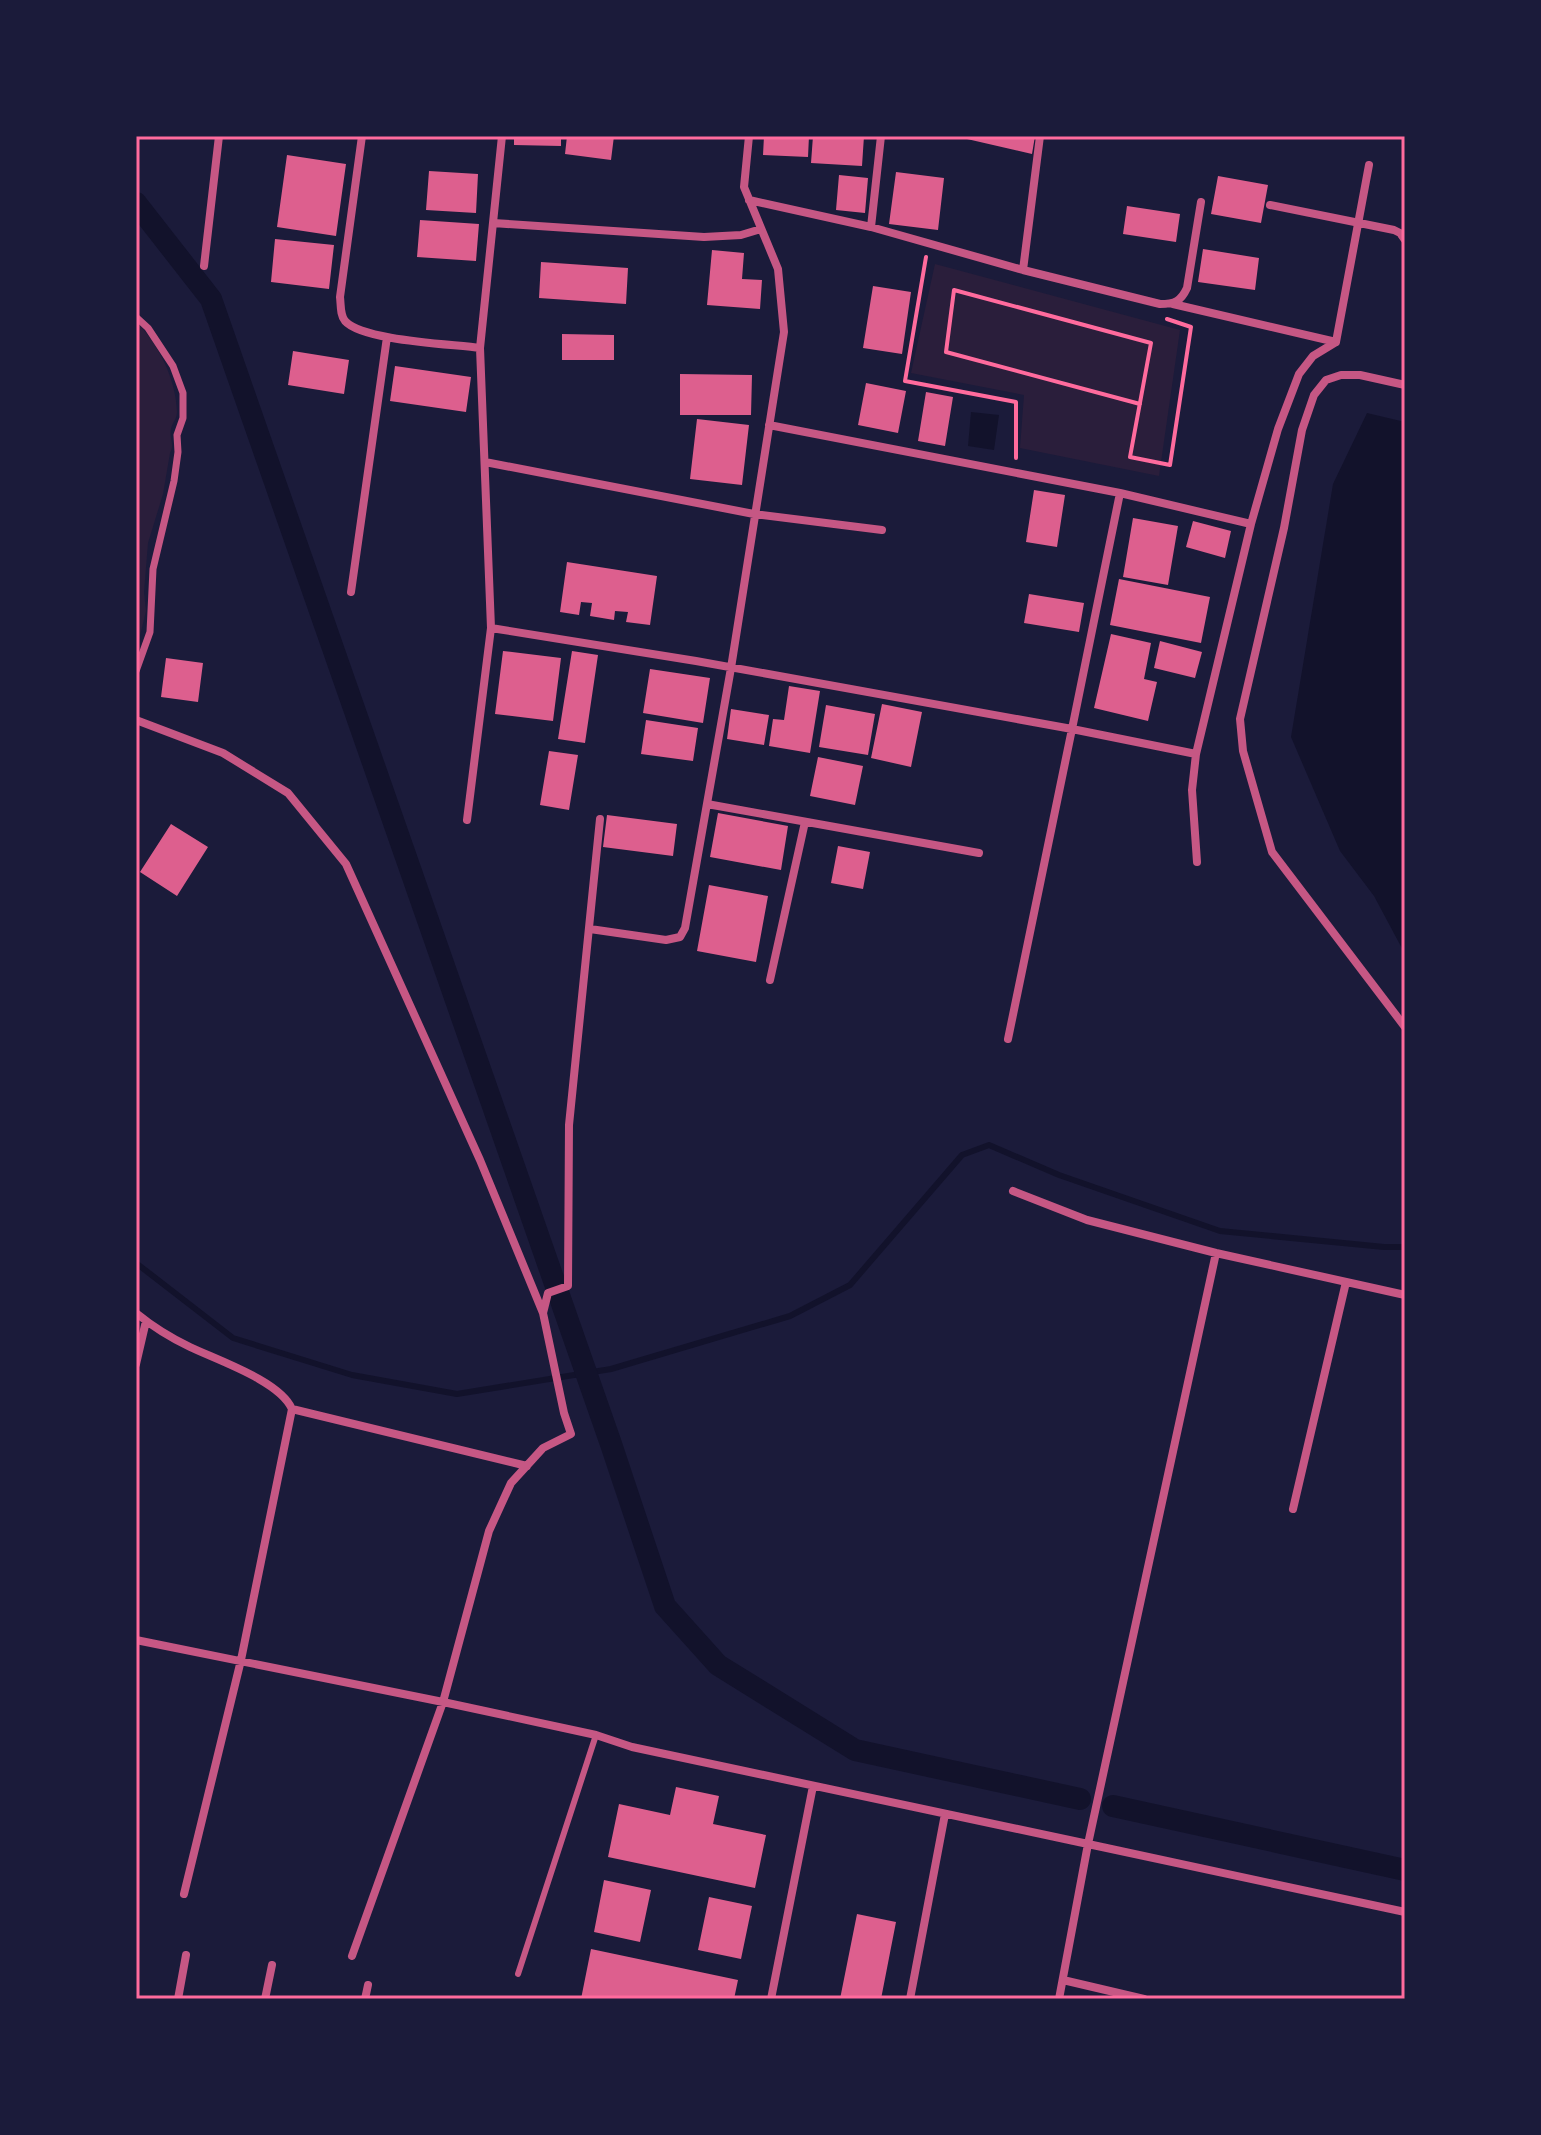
<svg xmlns="http://www.w3.org/2000/svg" width="1541" height="2135" font-family="Helvetica,sans-serif">
  <rect width="100%" height="100%" fill="#1b1b3a"/>
  <path fill="#2a1e3b" d="M935 264 1180 330 1159 476 1020 448 1024 395 911 373Z
    M136 322C159 344 176 380 177 412 177 419 172 423 171 429 169 439 175 444 170 453L163 494 148 543 144 592 146 611 136 652Z"/>
  <path fill="#12122b" d="M971 412 999 415 994 450 968 446Z
    M1367 413 1405 422V954L1374 896 1340 851 1291 737 1333 484Z"/>
  <g fill="none" stroke-linecap="round" stroke-linejoin="round">
    <path stroke="#12122b" stroke-width="6" d="M136 1263 233 1338 352 1375 457 1394 611 1369 790 1316 850 1285 962 1155 989 1145 1059 1175 1220 1231 1384 1247H1405"/>
    <path stroke="#12122b" stroke-width="22" d="M136 203 211 299 611 1444 665 1606 718 1665 855 1750 1080 1799
      M1113 1806 1405 1870"/>
  </g>
  <path fill="#dd5f8e" d="M514 136H561V146L514 145Z
    M567 136H614L611 160 565 154Z
    M764 136H809L808 157 763 155Z
    M813 136H864L862 166 811 163Z
    M954 136H1035L1032 154Z
    M287 155 346 164 336 236 277 227Z
    M429 171 478 174 476 213 426 210Z
    M896 172 944 178 938 230 889 224Z
    M839 175 868 178 865 213 836 210Z
    M1218 176 1268 185 1261 223 1211 214Z
    M1127 206 1180 214 1176 242 1123 234Z
    M420 220 479 224 476 261 417 257Z
    M275 239 334 245 329 289 271 282Z
    M1203 249 1259 258 1255 290 1198 282Z
    M712 250 744 253 742 279 762 280 760 309 707 305Z
    M541 262 628 268 626 304 539 298Z
    M873 286 911 292 902 354 863 348Z
    M562 334 614 335V360H562Z
    M293 351 349 360 344 394 288 385Z
    M395 366 471 377 466 412 390 401Z
    M680 374 752 375 751 415H680Z
    M866 383 906 391 898 433 858 425Z
    M926 392 953 397 945 446 918 441Z
    M697 419 749 425 742 485 690 479Z
    M1034 490 1065 495 1057 547 1026 542Z
    M1133 518 1178 526 1168 585 1123 577Z
    M1193 521 1231 531 1225 558 1186 547Z
    M567 562 657 576 650 625 626 622 628 612 615 611 614 620 590 616 592 603 581 602 579 615 560 612Z
    M1119 579 1210 597 1201 643 1110 625Z
    M1029 594 1084 603 1079 632 1024 623Z
    M1111 634 1151 643 1144 679 1157 682 1148 721 1094 708Z
    M1160 641 1202 652 1195 678 1154 668Z
    M503 651 561 658 553 721 495 714Z
    M572 651 598 655 585 743 558 739Z
    M166 658 203 663 198 702 161 697Z
    M650 669 710 678 703 723 643 713Z
    M789 686 820 691 810 753 769 746 773 719 784 720Z
    M882 704 922 712 911 767 871 758Z
    M826 705 875 714 868 755 819 747Z
    M731 709 769 715 764 745 727 739Z
    M646 720 698 728 693 761 641 754Z
    M549 751 578 755 569 810 540 805Z
    M818 757 863 766 855 805 810 796Z
    M718 813 788 826 781 870 710 857Z
    M607 815 677 824 673 856 603 847Z
    M171 824 208 847 177 896 140 872Z
    M838 846 870 852 863 889 831 883Z
    M709 885 768 896 756 962 697 951Z
    M676 1787 719 1796 713 1824 766 1835 755 1888 608 1857 619 1804 670 1815Z
    M604 1880 651 1890 640 1942 594 1932Z
    M709 1897 752 1906 741 1959 698 1950Z
    M857 1914 896 1922 881 1999H840Z
    M591 1949 738 1980 734 1999H581Z"/>
  <g fill="none" stroke-linecap="round" stroke-linejoin="round">
    <path stroke="#ff6b9d" stroke-width="4" d="M926 257 905 381 1016 402V458
      M1140 404 946 352 954 290 1151 343 1130 457 1170 465 1191 327 1167 319"/>
    <path stroke="#c65784" stroke-width="6" d="M518 1974 596 1735"/>
    <path stroke="#c65784" stroke-width="7" d="M136 317 148 328 173 366 183 393V418L177 435 178 452 174 481 153 569 150 632 136 671"/>
    <path stroke="#c65784" stroke-width="8" d="M362 136 340 297C341 305 340 315 345 321 363 341 452 344 480 348
      M749 200 871 227 1023 270 1160 304C1175 304 1181 301 1187 288L1201 202
      M1270 205 1394 230 1400 233 1405 240
      M493 223 704 237 741 235 761 229
      M871 227 881 136
      M204 266 219 136
      M1023 270 1040 136
      M1173 304 1336 342
      M1405 385 1360 375H1341L1326 380 1314 395 1302 430 1284 528 1240 719 1243 751 1272 852 1405 1027
      M485 462 754 514 882 530
      M1120 493 1251 524
      M351 592 387 337
      M491 628 696 661 1072 729 1120 493 769 425
      M136 720 223 753 288 793 346 864 480 1160 543 1313
      M1196 754 1192 790 1197 862
      M707 804 979 853
      M467 820 491 628 480 348 502 136
      M590 929 666 940 680 937 685 928 731 668 784 332 778 269 744 187 749 136
      M770 980 805 822
      M1008 1039 1072 729 1196 754 1251 524 1278 429 1299 374 1313 356 1336 342 1369 165
      M1013 1191 1087 1220 1216 1253 1405 1295
      M1216 1253 1088 1844 1405 1912
      M136 1313C152 1326 171 1338 190 1347 217 1360 280 1381 292 1409L241 1660 184 1894
      M136 1364 146 1321
      M292 1409 527 1466
      M1293 1509 1346 1282
      M136 1640 443 1702 596 1735 632 1747 1088 1844 1059 1999
      M352 1956 443 1702 489 1531 511 1483 543 1448 571 1434 564 1413 543 1313 548 1293 568 1286 569 1125 600 819
      M1063 1980 1144 1999
      M178 1999 186 1955
      M265 1999 272 1965
      M365 1999 368 1985
      M771 1999 813 1786
      M910 1999 945 1814"/>
  </g>
  <rect width="1541" height="2135" fill="none" stroke="#1b1b3a" stroke-width="276"/>
  <rect x="138" y="138" width="1265" height="1859" fill="none" stroke="#ff6b9d" stroke-width="3"/>
</svg>
